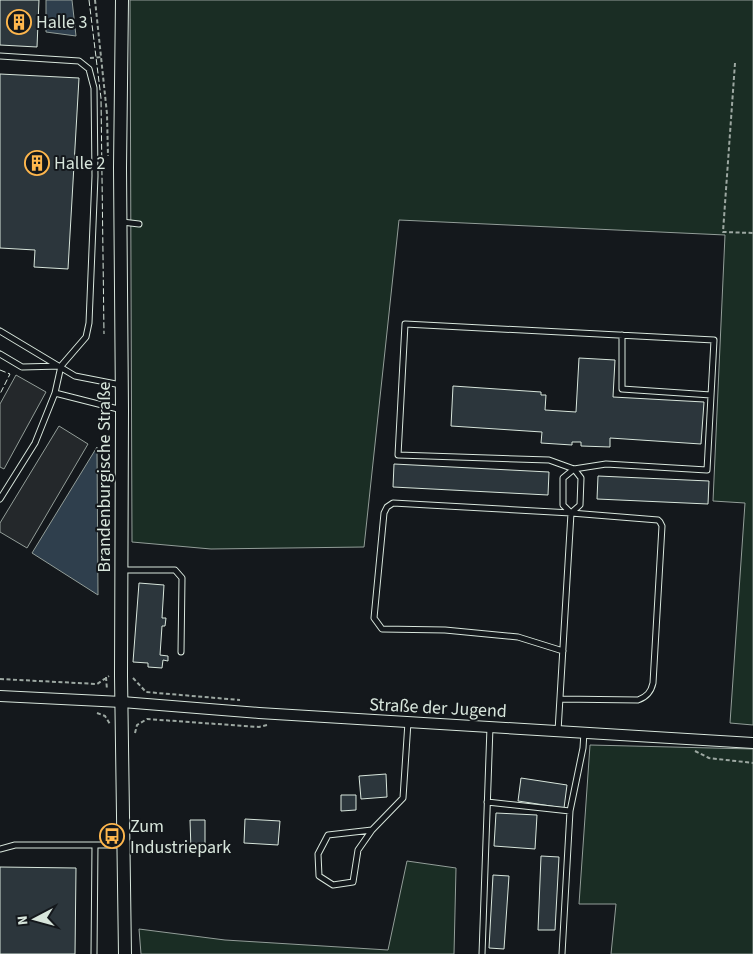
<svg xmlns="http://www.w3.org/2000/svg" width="753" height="954" font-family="'Source Sans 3',sans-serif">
  <rect width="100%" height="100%" fill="#14181c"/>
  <path fill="#1a2d24" stroke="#939e99" d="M130 0H753V725L730 723 745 503 713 501 725 235 399 220 364 547 211 549 132 542Z
    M590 745 753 749V954H611L616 904H579Z
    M407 861 456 868 454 954H141L139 929 225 940 388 950Z"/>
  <path fill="#24282b" stroke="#939e99" d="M16 375 46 392 4 469 0 467V404Z
    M59 426 88 444 27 548 0 532V523Z"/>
  <path fill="#2f3f4d" stroke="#939e99" d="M46 0H72L76 36 46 32Z
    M97 447 98 595 32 553Z"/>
  <path fill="#2c363c" stroke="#d8e6dc" d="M0 0H39L37 47 0 45Z
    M0 74 79 78 68 269 34 267 35 250 0 248Z
    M579 358 615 360 613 397 704 402 701 444 610 438V447L581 446V442H572V445L541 443 542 432 451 426 453 386 541 392V395H546L545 410 576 412Z
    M394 464 549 472 548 495 393 487Z
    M598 476 709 481 708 504 597 499Z
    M139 583 164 585 162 618H166L165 626H162L160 655 168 656V661L163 660 162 668 148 667V663L133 662Z
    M386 774 387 797 361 799 359 776Z
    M521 778 567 785 564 808 518 801Z
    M341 795H356V810L341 811Z
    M496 813 537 815 535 849 494 846Z
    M245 819 280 821 278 845 244 843Z
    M190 820H205V850H191Z
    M541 856 559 857 555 930H538Z
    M0 867 76 868 75 954H0Z
    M493 875 509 876 504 949 489 948Z"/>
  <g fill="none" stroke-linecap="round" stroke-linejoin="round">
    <defs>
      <path id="service" d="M0 56 79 61 89 69 94 88 95 176 89 323 86 337 61 366 55 393 35 443 0 499
        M122 222 139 224
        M405 324 714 340 707 470 606 464 574 469 549 460 398 455Z
        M0 331 75 376 121 385
        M622 335V389L711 395
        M0 354 22 367 61 366
        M55 393 122 410
        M123 570H175L182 578 181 652
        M560 699 638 700C647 697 651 692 653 683L662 526 660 522 658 520 571 513 393 503 387 507 384 513 374 618 382 629 445 630 518 637 563 651
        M558 731 571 513 580 505 581 478 574 469 563 478V505L570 512
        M487 802 570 811
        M372 830 358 850 353 882 333 885 319 876 318 854 328 835 372 830 403 798 408 722
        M0 849 15 845H124
        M94 954 95 845
        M482 954 490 727
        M562 954 570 811 583 748 584 732"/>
      <path id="minor" d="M0 696 122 702 259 713 753 743"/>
      <path id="tertiary" d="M122 0 120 168 122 410 121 676 125 954"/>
    </defs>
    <use href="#service" stroke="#d8e6dc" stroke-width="7"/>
    <use href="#minor" stroke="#d8e6dc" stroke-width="12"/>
    <use href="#tertiary" stroke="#d8e6dc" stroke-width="14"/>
    <path stroke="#9da8a2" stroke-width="2" stroke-dasharray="4 2.5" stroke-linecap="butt" d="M95 0 107 114 108 156
      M90 58 102 57
      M735 63 723 232 753 233
      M106 677 107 690
      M133 678 146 692 240 700
      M0 679 97 684 109 676
      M97 713 105 716 110 724
      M135 733 137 725 147 719 259 727 267 725
      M695 751 709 758 753 763"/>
    <use href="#service" stroke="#14181c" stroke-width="5"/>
    <use href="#minor" stroke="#14181c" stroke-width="10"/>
    <use href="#tertiary" stroke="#14181c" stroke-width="12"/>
    <path stroke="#d8e6dc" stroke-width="1" stroke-dasharray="6 2.5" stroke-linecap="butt" d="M89 0 101 98 104 334
      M0 370 10 374 0 394"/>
  </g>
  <defs>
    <symbol id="building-ring" viewBox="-11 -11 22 22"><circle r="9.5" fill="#14181c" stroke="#ffb74d" stroke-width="1.5"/><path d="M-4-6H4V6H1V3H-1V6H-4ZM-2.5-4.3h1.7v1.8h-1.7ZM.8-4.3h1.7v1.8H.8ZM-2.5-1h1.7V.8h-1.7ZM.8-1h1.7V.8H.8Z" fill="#ffb74d"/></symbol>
    <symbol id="bus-ring" viewBox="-11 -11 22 22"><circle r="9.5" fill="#14181c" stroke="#ffb74d" stroke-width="1.5"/><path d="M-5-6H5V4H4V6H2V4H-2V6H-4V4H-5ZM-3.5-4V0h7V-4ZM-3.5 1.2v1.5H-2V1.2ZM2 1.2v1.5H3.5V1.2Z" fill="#ffb74d"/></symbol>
  </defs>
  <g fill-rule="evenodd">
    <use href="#building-ring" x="5" y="8" width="28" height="28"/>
    <use href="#building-ring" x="23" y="149" width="28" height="28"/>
    <use href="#bus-ring" x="98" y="822" width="28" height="28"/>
  </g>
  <g text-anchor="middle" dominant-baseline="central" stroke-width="4" stroke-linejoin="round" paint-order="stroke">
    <g font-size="18" fill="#d8e6dc" stroke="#14181c" text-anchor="start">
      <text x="36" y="22">Halle 3</text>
      <text x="54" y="163">Halle 2</text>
      <text x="130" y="826">Zum<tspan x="130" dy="21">Industriepark</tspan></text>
    </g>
    <g font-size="18" fill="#d8e6dc" stroke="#14181c">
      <text transform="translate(104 477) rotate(-90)">Brandenburgische Straße</text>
      <text transform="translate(438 708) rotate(3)">Straße der Jugend</text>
    </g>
  </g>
  <g transform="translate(35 919) rotate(264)" stroke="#14181c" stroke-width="4" paint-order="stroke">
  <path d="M0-4L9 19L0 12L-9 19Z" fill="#d8e6dc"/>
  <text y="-8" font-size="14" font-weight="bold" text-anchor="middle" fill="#d8e6dc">N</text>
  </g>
</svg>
